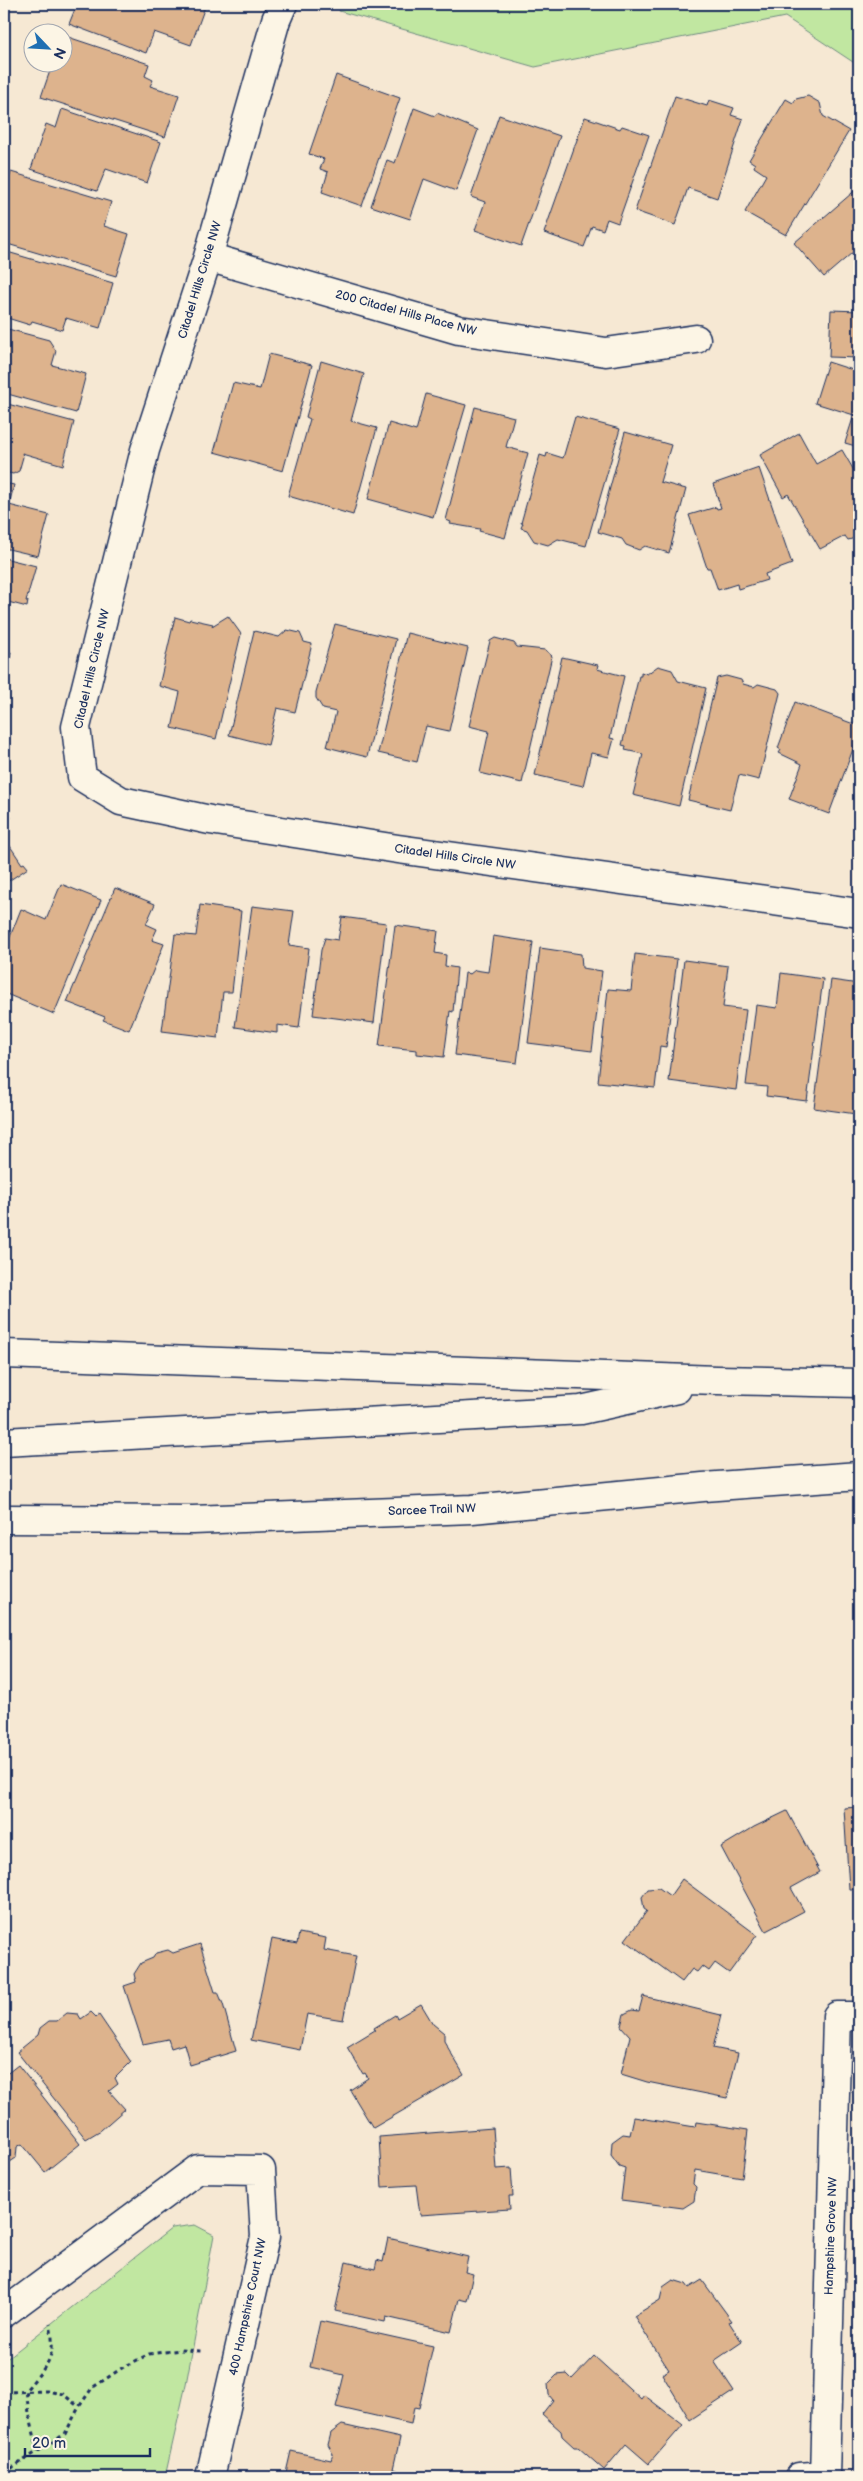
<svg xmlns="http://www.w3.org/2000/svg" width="863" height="2481" font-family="'Balsamiq Sans',sans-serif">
  <rect width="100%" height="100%" fill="#f6e8d3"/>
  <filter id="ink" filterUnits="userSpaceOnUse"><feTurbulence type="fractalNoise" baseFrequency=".02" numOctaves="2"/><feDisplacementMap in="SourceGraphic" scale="10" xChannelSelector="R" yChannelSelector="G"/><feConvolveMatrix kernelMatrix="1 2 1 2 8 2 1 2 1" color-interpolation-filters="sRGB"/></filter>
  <g filter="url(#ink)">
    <path fill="#c1e7a1" stroke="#6e8b80" d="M341 4H859V66L785 17 535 67 339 11Z
      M195 2225 214 2235 186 2384 165 2477H4V2361L172 2228Z"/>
    <path fill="#ddb38d" stroke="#1b2f5e" d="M77 4H206L191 45 154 32 146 53 69 24Z
      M68 37 149 64 145 76 153 80 150 86 179 95 165 137 41 97 53 62H62Z
      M336 75 400 98 362 206 322 192 328 172 320 169 324 159 309 154Z
      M675 96 707 106 709 100 734 108 731 115 743 119 717 198 688 188 675 225 635 211Z
      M808 96 820 103 823 116 849 131 786 235 745 212 766 175 754 167 755 164 749 160 786 99 793 103 796 99Z
      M414 108 435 116 437 113 478 130 456 191 424 179 410 219 371 206 387 160 395 163Z
      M62 109 161 142 147 183 106 169 97 191 31 169 46 124 56 128Z
      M499 115 560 136 521 246 475 230 485 202 471 197Z
      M585 117 620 129 622 126 649 135 618 223 607 219 603 230 592 226 584 247 544 233Z
      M11 172 111 202 104 226 129 234 116 276 4 243V195Z
      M859 187V247L824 277 794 243Z
      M4 251 113 283 100 328 66 318 62 330 32 321 30 325 4 317Z
      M831 310 859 311V358L829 357Z
      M4 328 49 340 56 351 52 365 86 374 76 413 4 393Z
      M269 354 312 365 283 471 214 452 233 383 260 389Z
      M321 361 364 374 351 421 377 428 353 515 288 496 310 419 306 417Z
      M828 362 859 372V447L845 443 854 415 815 403Z
      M426 394 466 405 433 517 368 499 389 423 416 431Z
      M4 403 74 422 63 465 22 453 23 457 19 471 13 474 4 472Z
      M475 407 514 417 506 447 528 453 505 538 479 531 480 529 450 524 451 522 446 520Z
      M575 417 620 429 586 546 558 539 548 545 534 541 527 530 521 528 523 523H521L540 455 546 457 547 453 563 458Z
      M625 432 671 445 660 482 686 489 669 553 645 546 639 550 626 545 622 539 598 532Z
      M799 433 816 464 842 450 859 479V537L848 540 845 536 820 549 788 494 783 497 760 455Z
      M759 468 792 564 765 574 767 580 738 589 737 584 718 590 710 568H707L689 515 716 507 717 509 721 508 713 484Z
      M4 483 14 485 9 505 49 515 38 556 4 548Z
      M4 558 36 566 26 601H28L27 607 4 601Z
      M228 616 241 634 216 739 172 728 180 692 159 686 175 617 189 621 190 619 213 624 212 626Z
      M335 624 396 639 367 757 327 747 336 712 323 709 316 698V692Z
      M287 630 300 633 304 642 312 644 295 712 277 708 268 745 229 735 254 631 279 637Z
      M407 633 468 648 449 731 426 726 417 762 378 753Z
      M495 638 514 643 517 647 545 650 552 656 522 783 480 773 489 731 469 726 490 641Z
      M4 651 11 652 5 694H4Z
      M562 657 598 665 597 669 624 676 610 738 614 739 609 757 591 753 583 786 535 775Z
      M658 666 672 670 678 681 706 688 679 806 633 795 643 754 625 750 626 746 622 745 639 676H641V672L647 674Z
      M726 676 741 680 743 684 754 687 758 684 777 689 780 693 759 780 739 775 730 810 688 800 717 678Z
      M795 702 859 726V733L829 814 789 799 802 764 779 753 781 750 778 748Z
      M4 800 11 818 4 821Z
      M4 837 22 864 24 863 28 868 4 884Z
      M61 884 101 900 54 1014 4 993V952L21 909 46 920Z
      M115 888 155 904 146 924 157 929 152 940 164 944 129 1030 103 1020 105 1017 67 1002Z
      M200 905 241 911 232 992H223L218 1038 162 1031 175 934 196 936Z
      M252 906 294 911 289 945 309 948 299 1028 277 1025V1033L235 1027Z
      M342 917 386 923 374 1023 313 1015 321 950 325 938 338 940Z
      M395 925 438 931 435 953 446 955 445 966 457 968 453 1012 450 1011 444 1057 417 1054V1050L379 1046Z
      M493 936 533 942 517 1063 455 1055 465 973 470 974 475 970 488 972Z
      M540 948 581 954 582 968 602 971 592 1051 528 1043Z
      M635 954 677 959 666 1047 660 1046 655 1088 598 1082 608 989 631 991Z
      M684 960 728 966 723 1007 746 1010 736 1090 669 1081Z
      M781 973 823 979 807 1101 766 1096 767 1087 746 1085 756 1005 777 1008Z
      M831 980 859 984V1107H857L856 1114 814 1108Z
      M859 1807V1889H849L844 1808Z
      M787 1811 820 1872 791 1888 804 1911 766 1931 721 1847 754 1827Z
      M682 1879 757 1935 729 1973 715 1963 709 1971 702 1966 697 1972 692 1969 682 1982 625 1940 647 1911 644 1909 642 1897 648 1889 659 1888 670 1896Z
      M299 1933 326 1938 324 1950 356 1956 343 2020 307 2014 300 2050 251 2040 272 1939 297 1944Z
      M200 1944 215 1992H218L223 2004 236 2051 190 2065 184 2044 171 2048 168 2039 143 2044 124 1986 136 1982 134 1974 141 1963 153 1958 156 1953 168 1950 173 1953Z
      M643 1996 721 2015 713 2048 738 2053 727 2098 647 2082 621 2074 630 2036 621 2026 624 2014 632 2010 639 2011Z
      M421 2004 433 2024 444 2033V2041L464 2075 373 2128 350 2090 368 2078 365 2073 363 2074 347 2047 375 2030 374 2028 395 2015 397 2018Z
      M91 2012 96 2017 99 2015 131 2062 115 2078 118 2084 109 2091 125 2109 101 2130 86 2139 17 2052 38 2035 40 2028 49 2021H57L67 2013 78 2014 81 2019Z
      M18 2065 80 2144 45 2172 22 2144 17 2147 16 2158 4 2166V2076Z
      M634 2117 695 2127 696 2122 748 2130 742 2178 695 2170 693 2184 696 2187 694 2201 683 2208 621 2200 625 2168 619 2166 611 2155 612 2142 623 2134 630 2135Z
      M493 2128 496 2169 511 2168 513 2196H509L510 2209 420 2215 416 2185 382 2187 379 2137Z
      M388 2238 468 2257 465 2272 473 2274 467 2301 459 2299 451 2332 386 2317 385 2322 335 2311 346 2262 375 2269 377 2260 383 2262Z
      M673 2280 686 2284 689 2288 702 2280 732 2321 729 2322 742 2342 714 2361 734 2391 690 2420 662 2374 669 2370 634 2316 660 2300 663 2287Z
      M320 2321 433 2346 419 2408 414 2407 411 2424 336 2407 344 2375 310 2367Z
      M594 2356 641 2399 644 2395 683 2425 649 2464 626 2444 604 2470 578 2447H574L562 2436 561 2431 542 2414 553 2400 549 2395 548 2384 557 2375 567 2374 572 2379Z
      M342 2425 400 2438 393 2469 404 2472 403 2477H285L291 2451 331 2460 333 2454 328 2445 331 2433Z"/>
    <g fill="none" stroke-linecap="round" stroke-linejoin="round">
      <defs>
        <path id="street" d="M283 4 276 20 208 257 145 450 76 727 82 777 121 801 210 820 398 849 859 913
          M208 257 459 330 606 352 696 339
          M4 2313 198 2169 261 2170 265 2237 210 2477
          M799 2477 825 2475
          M825 2477 837 2016H859"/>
        <path id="secondary" d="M4 1354 717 1380 859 1383
          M4 1442 581 1410 677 1389
          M4 1519 193 1520 472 1509 703 1487 859 1476"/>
      </defs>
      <use href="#street" stroke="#1b2f5e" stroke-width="31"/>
      <use href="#secondary" stroke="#1b2f5e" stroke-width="31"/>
      <path stroke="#1b2f5e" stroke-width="3" stroke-dasharray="4 4" stroke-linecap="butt" d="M4 2392 47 2391 63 2394 79 2407
        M38 2451 29 2413 26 2390C47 2364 57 2360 50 2324
        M4 2473 65 2434 79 2407 92 2388 122 2368 149 2354 180 2350 203 2351"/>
      <use href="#street" stroke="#fcf5e5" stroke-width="28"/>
      <use href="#secondary" stroke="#fcf5e5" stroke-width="28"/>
    </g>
  </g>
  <g text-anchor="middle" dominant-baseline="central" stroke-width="4" stroke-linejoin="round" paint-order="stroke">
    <g font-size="12" fill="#1b2f5e" stroke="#fcf5e5">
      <text transform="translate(200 280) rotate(-73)">Citadel Hills Circle NW</text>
      <text transform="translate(406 313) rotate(15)">200 Citadel Hills Place NW</text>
      <text transform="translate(92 669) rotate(-77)">Citadel Hills Circle NW</text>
      <text transform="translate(455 857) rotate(8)">Citadel Hills Circle NW</text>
      <text transform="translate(432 1510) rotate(-2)">Sarcee Trail NW</text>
      <text transform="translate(831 2236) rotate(-88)">Hampshire Grove NW</text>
      <text transform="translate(248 2307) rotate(-78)">400 Hampshire Court NW</text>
    </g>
  </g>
  <rect width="863" height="2481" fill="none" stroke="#fcf5e5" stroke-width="20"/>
  <rect x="10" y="10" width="843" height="2461" fill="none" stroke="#1b2f5e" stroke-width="2" filter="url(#ink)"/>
  <g transform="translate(48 48) rotate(115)"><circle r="24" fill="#fcf5e5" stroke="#a2a6af"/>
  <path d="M0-4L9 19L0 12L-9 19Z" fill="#1f6fb2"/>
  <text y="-8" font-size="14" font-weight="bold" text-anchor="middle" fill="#1b2f5e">N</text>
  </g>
  <path d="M25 2448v8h125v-8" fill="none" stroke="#1b2f5e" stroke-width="2.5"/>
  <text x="32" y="2448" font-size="15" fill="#1b2f5e" stroke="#fcf5e5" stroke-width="4" paint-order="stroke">20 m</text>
</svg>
